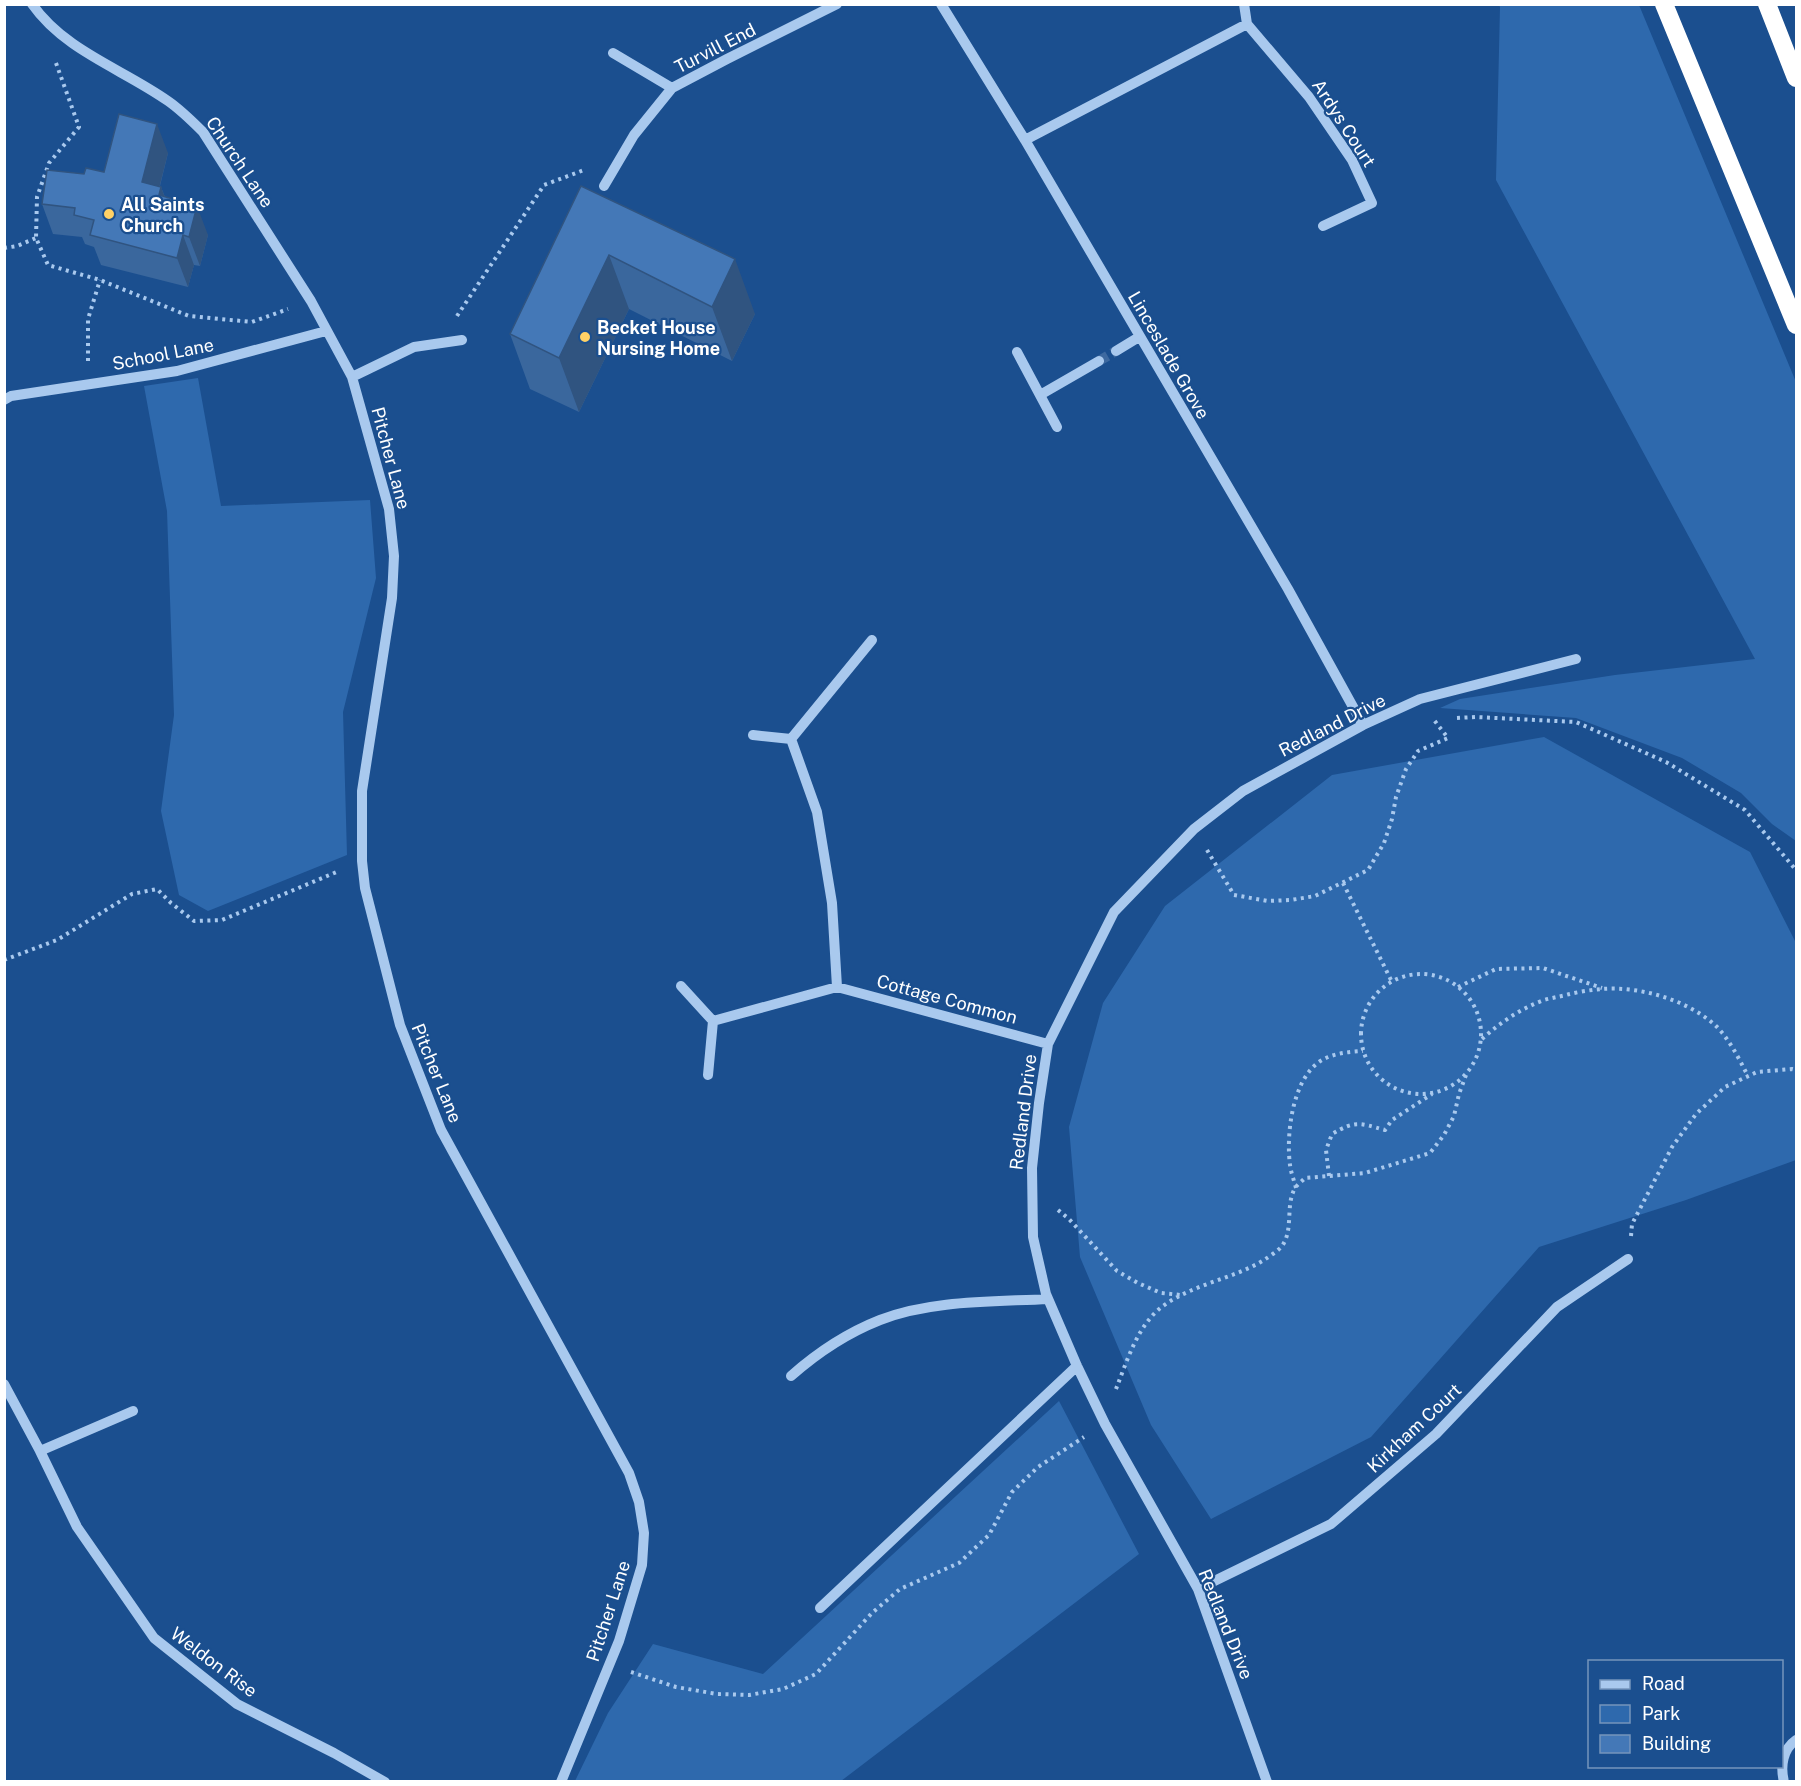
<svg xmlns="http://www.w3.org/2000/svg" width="1801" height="1786" font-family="'Public Sans',sans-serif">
  <rect width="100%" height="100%" fill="#1b4f8f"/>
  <path fill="#2e69ad" d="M1499 5H1639L1796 382V841L1772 824 1741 793 1682 758 1576 718 1440 708 1460 699 1615 675 1755 659 1496 180 1500 7Z
    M198 378 221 506 370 500 376 578 343 712 347 855 208 911 179 895 161 811 174 715 167 511 144 386Z
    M1544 737 1750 852 1796 943V1160L1686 1200 1539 1247 1371 1437 1211 1519 1151 1425 1080 1257 1069 1127 1103 1003 1165 906 1332 775Z
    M1059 1401 1139 1554 841 1781H575L608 1713 653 1644 763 1674Z"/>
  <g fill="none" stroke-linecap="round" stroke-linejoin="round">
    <path stroke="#3d69a0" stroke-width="10" stroke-dasharray="10 5" stroke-linecap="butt" d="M1099 361 1116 351"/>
    <path stroke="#a9c9ee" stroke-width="4" stroke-dasharray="3 4.5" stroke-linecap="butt" d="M56 63 79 127 49 163 37 197 36 238 48 265 100 280 189 316 252 322 288 309
      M4 248 17 246 36 238
      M457 316 544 185 584 170
      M88 361V319L100 280
      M1457 718 1475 717 1576 722 1666 762 1745 810 1796 870
      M1207 850 1234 895 1268 901 1291 900 1315 896 1368 870 1384 843 1392 819 1396 797 1406 769 1418 751 1448 738 1434 720
      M1343 883 1392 982
      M4 960 57 940 132 894 157 889 171 903 194 921 222 920 339 871
      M1361 1034a60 60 0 1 1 120 0a60 60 0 1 1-120 0Z
      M1458 987 1496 969 1543 968 1602 988
      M1482 1039C1501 1022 1520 1009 1544 1000 1551 998 1558 997 1566 995 1577 992 1590 990 1602 989 1640 986 1688 1000 1716 1026 1730 1040 1739 1059 1748 1076
      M1329 1176 1326 1150 1332 1134C1356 1120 1359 1123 1385 1130L1392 1120 1432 1094
      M1296 1188C1294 1180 1291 1173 1290 1165 1286 1135 1292 1081 1319 1062 1332 1053 1348 1052 1363 1051
      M1058 1210 1069 1219 1117 1271 1138 1283 1161 1293 1181 1295
      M1631 1236 1632 1224 1672 1147 1696 1114 1725 1087 1757 1072 1792 1069 1796 1070
      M1116 1389C1127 1361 1138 1324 1163 1306 1193 1284 1233 1279 1264 1260 1270 1256 1278 1251 1282 1246 1294 1229 1285 1206 1295 1188 1298 1184 1302 1181 1305 1178L1365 1173 1430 1153 1444 1135 1454 1116 1459 1094 1466 1075
      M631 1672 676 1687 717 1694 749 1695 783 1689 816 1674 872 1613 900 1589 959 1563 989 1535 1012 1492 1038 1467 1084 1437"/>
    <path stroke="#a9c9ee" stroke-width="10" d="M32 4C65 51 123 69 168 101 181 110 192 121 203 132L311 301 352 377 389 509 394 556 392 598 362 791V861L365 888 400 1025 441 1130 629 1473 639 1502 644 1533 642 1565 619 1641 561 1782
      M941 4 1025 140 1288 589 1363 725
      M1244 4 1247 24
      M613 53 672 88
      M1025 140 1247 24 1309 97 1352 160 1372 203 1323 226
      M604 186 634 135 672 88 727 59 837 4
      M1116 351 1139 337
      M1017 352 1057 427
      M352 377 414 347 462 340
      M1040 395 1099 361
      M4 400 11 396 177 371 326 331
      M753 735 791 739
      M681 986 713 1021 708 1075
      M837 987 832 903 817 812 791 739 872 640
      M713 1021 837 987 1048 1044
      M791 1376C817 1353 847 1333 880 1320 931 1300 994 1302 1048 1299
      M4 1384 40 1451 77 1527 154 1638 237 1704 334 1753 385 1782
      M40 1451 133 1411
      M1198 1589 1331 1524 1436 1434 1557 1307 1628 1259
      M820 1608 1077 1366
      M1267 1782 1198 1589 1105 1424 1077 1366 1046 1294 1033 1237 1032 1168 1039 1103 1048 1044 1114 912 1194 829 1243 791 1363 725 1420 699 1576 659
      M1784 1782C1780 1766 1783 1749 1796 1740"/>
    <path stroke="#fff" stroke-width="18" d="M1664 4 1796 325
      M1767 4 1796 78"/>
  </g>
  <path fill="#3a679d" d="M168 153 160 186 161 187 165 197 208 235 200 266 194 265 188 287 101 265 94 247 85 244 82 237 53 234 42 204 84 174 104 172Z
    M581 186 755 314 732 361 629 309 579 412 530 389 510 334Z"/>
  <path fill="#305480" d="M157 124 168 153 153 212 142 182Z
    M161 187 172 216 159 195Z
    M197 206 208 235 200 266 189 237Z
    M183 235 194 265 188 287 177 258Z
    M609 255 629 309 579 412 559 358Z
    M735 259 755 314 732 361 712 307Z"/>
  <path fill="#4478b7" stroke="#305480" stroke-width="1.5" d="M119 114 157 124 142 182 161 187 159 195 197 206 189 237 183 235 177 258 90 235 94 220 74 215 75 208 42 204 47 170 84 174 86 168 104 172Z
    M581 186 735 259 712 307 609 255 559 358 510 334Z"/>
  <g fill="#ffd166" stroke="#1b4f8f" stroke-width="2">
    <circle cx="109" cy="214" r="6"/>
    <circle cx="585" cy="337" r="6"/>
  </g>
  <g text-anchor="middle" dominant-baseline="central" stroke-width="4.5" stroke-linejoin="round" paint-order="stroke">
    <g font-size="18" fill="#fff" stroke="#1b4f8f">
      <text transform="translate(715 48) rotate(-27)">Turvill End</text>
      <text transform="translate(1344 123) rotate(57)">Ardys Court</text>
      <text transform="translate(240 162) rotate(56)">Church Lane</text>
      <text transform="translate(163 354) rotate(-11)">School Lane</text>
      <text transform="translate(1169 355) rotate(60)">Linceslade Grove</text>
      <text transform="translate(391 458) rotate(75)">Pitcher Lane</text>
      <text transform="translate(1332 725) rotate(-27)">Redland Drive</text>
      <text transform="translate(947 999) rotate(15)">Cottage Common</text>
      <text transform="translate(437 1073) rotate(68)">Pitcher Lane</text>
      <text transform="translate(1023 1112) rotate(-83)">Redland Drive</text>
      <text transform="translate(1414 1428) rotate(-43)">Kirkham Court</text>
      <text transform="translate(608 1611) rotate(-72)">Pitcher Lane</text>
      <text transform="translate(1226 1624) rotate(68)">Redland Drive</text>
      <text transform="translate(214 1662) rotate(37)">Weldon Rise</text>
    </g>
    <g font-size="18" font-weight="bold" fill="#fff" stroke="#1b4f8f" text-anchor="start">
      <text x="121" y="204">All Saints<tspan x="121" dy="21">Church</tspan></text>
      <text x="597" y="327">Becket House<tspan x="597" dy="21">Nursing Home</tspan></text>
    </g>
  </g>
  <rect width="1801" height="1786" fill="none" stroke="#ffffff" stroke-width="12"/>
  <rect x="1588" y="1660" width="195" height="108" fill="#1b4f8f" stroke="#7695bc" stroke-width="1.5"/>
  <rect x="1600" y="1680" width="30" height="9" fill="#a9c9ee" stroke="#7695bc" stroke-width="1.5"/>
  <text x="1642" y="1690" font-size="18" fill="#ffffff">Road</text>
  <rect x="1600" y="1705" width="30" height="18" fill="#2e69ad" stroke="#7695bc" stroke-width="1.5"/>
  <text x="1642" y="1720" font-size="18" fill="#ffffff">Park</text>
  <rect x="1600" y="1735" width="30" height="18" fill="#4478b7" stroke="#7695bc" stroke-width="1.5"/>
  <text x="1642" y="1750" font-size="18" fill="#ffffff">Building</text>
</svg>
